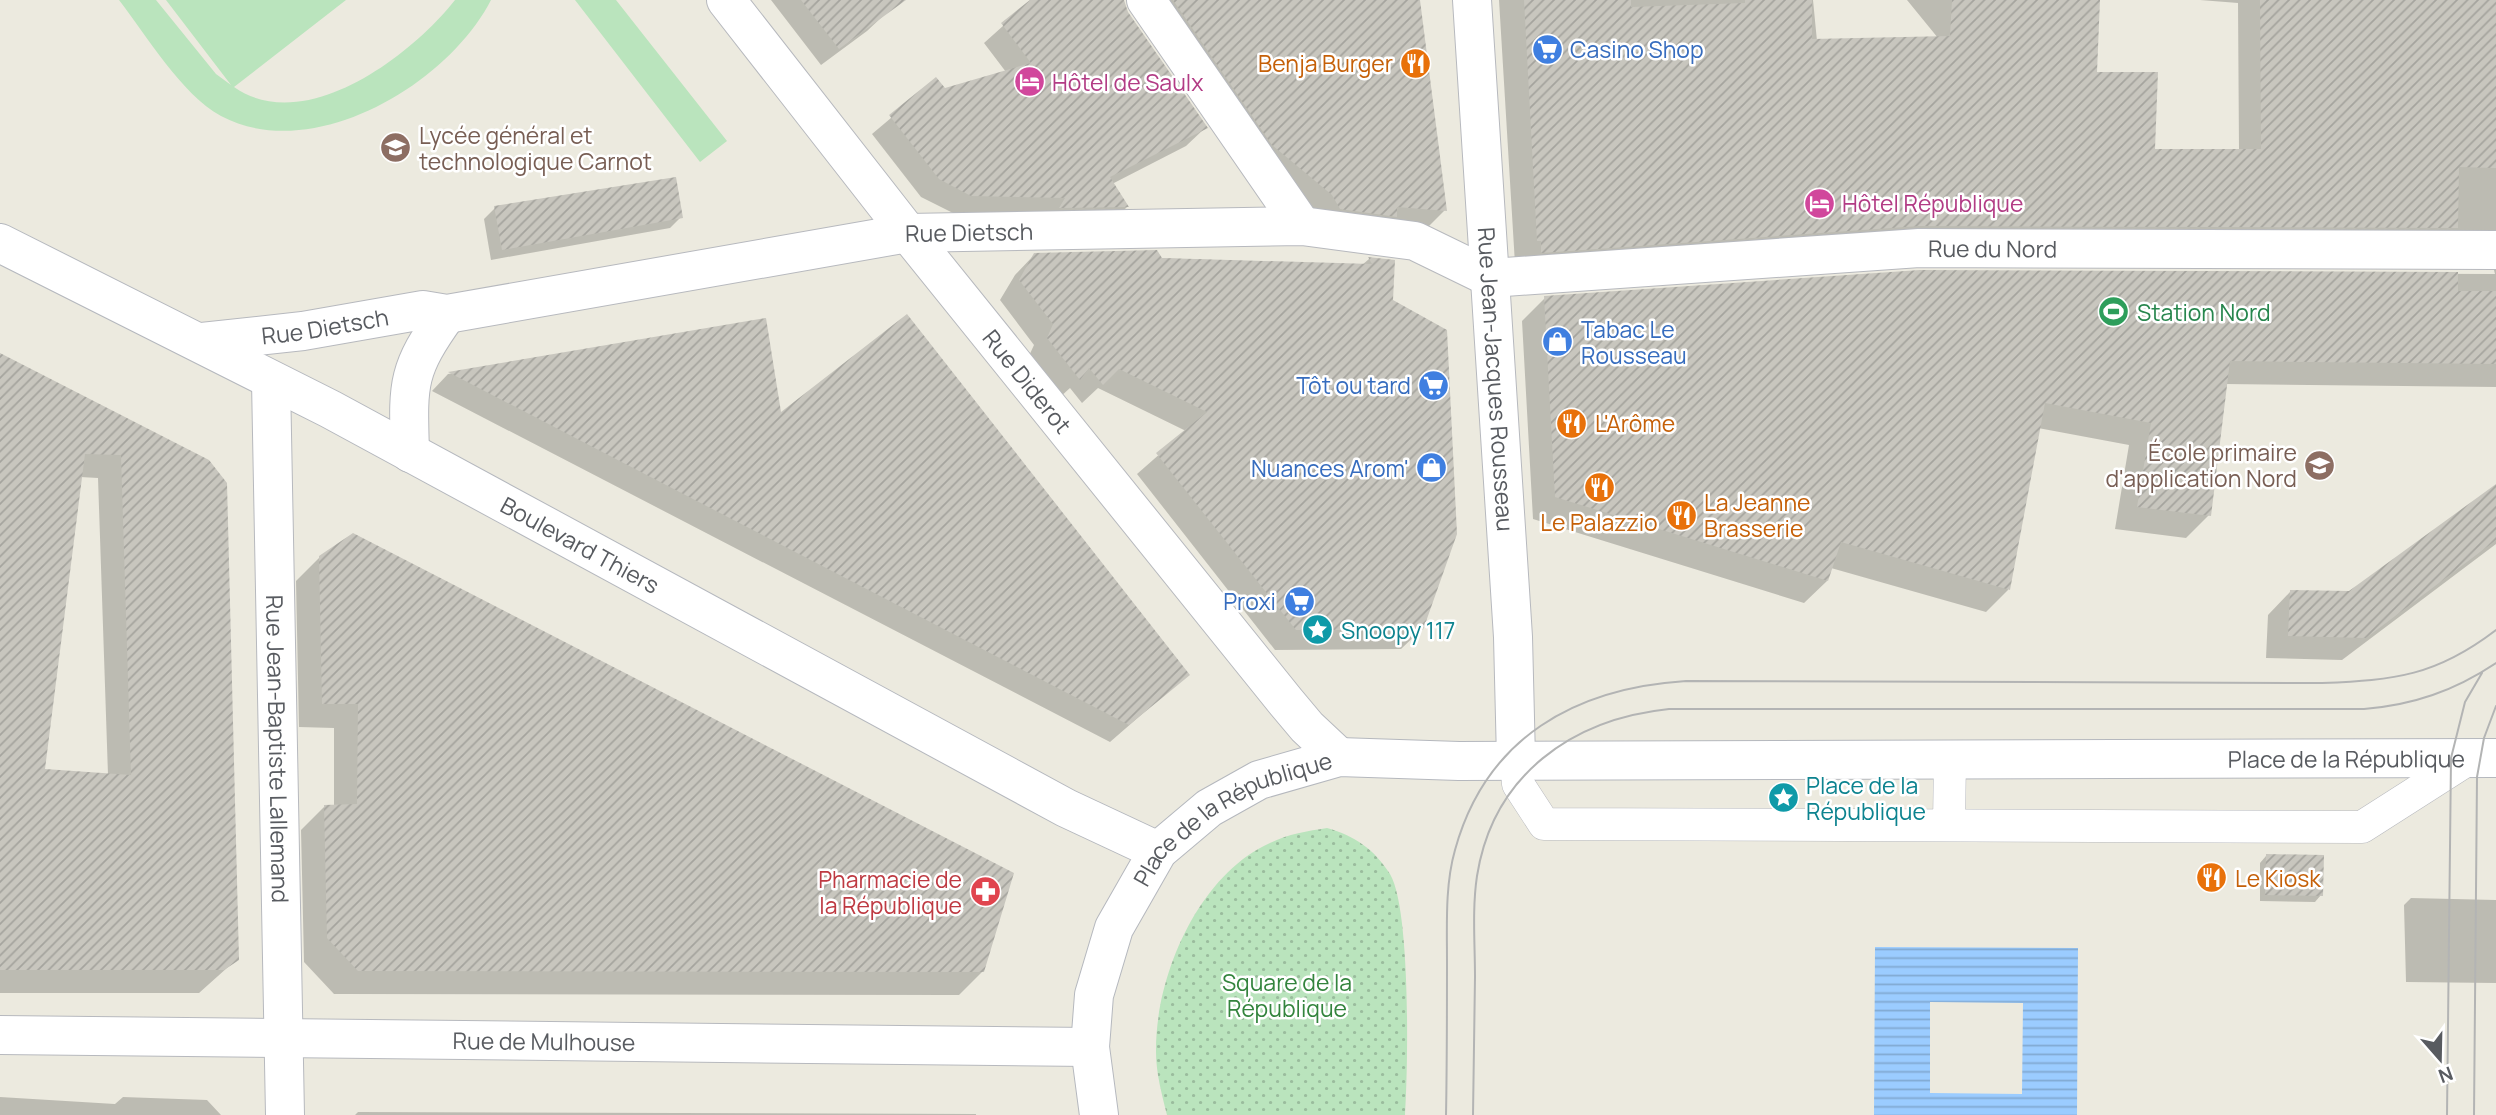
<svg xmlns="http://www.w3.org/2000/svg" width="2496" height="1115" font-family="Manrope,sans-serif">
  <defs>
    <pattern id="park-dots" width="8" height="8" patternUnits="userSpaceOnUse" patternTransform="scale(1.75)"><rect width="8" height="8" fill="#bae4bd"/><path d="M2 2h.1M6 6h.1" fill="none" stroke="#9abc9d" stroke-width="1.8" stroke-linecap="round"/></pattern>
    <pattern id="water-rules" width="6" height="5" patternUnits="userSpaceOnUse" patternTransform="scale(1.75)"><rect width="6" height="5" fill="#9bccff"/><path d="M0 2.5h6" fill="none" stroke="#81a9d2"/></pattern>
    <pattern id="building-hatch" width="6" height="6" patternUnits="userSpaceOnUse" patternTransform="scale(1.75)"><rect width="6" height="6" fill="#c8c6be"/><path d="M-1 1l2-2M0 6l6-6M5 7l2-2" fill="none" stroke="#a5a49e"/></pattern>
  </defs>
  <rect width="100%" height="100%" fill="#eceadf"/>
  <path fill="url(#park-dots)" d="M1327 828C1355 836 1374 849 1390 874 1411 909 1408 1070 1405 1115H1167C1162 1095 1156 1073 1156 1052 1155 977 1198 875 1270 843 1288 834 1308 831 1327 828Z"/>
  <path fill="#bae4bd" d="M119 0H156L216 74 231 85 166 0H346L234 87C305 137 412 55 455 0H491C448 84 313 165 221 116 181 94 147 36 119 0Z
    M575 0H616L727 141 700 162Z"/>
  <path fill="url(#water-rules)" fill-rule="evenodd" d="M1875 947 2078 948 2077 1115H1874ZM1930 1002 2023 1003 2022 1094 1930 1093Z"/>
  <path fill="#0003" fill-rule="evenodd" d="M771 0H900L867 31 821 65Z
    M1032 0H1100L1204 129 1186 146 1112 184 1127 207 1109 225 953 213 921 197 872 134 936 80 945 90 1006 72 984 43Z
    M1147 0H1419L1445 210 1417 238 1311 237Z
    M1499 0H1813L1817 41 1938 38 1907 0H2099L2096 74 2153 151H2239L2238 3 2200 0H2496V387L2225 384 2209 515 2186 538 2115 529 2129 445 2038 428 2008 590 1986 612 1831 568 1827 581 1804 603 1533 519 1522 321 1545 298 1920 272 2495 274 2492 262 1515 264Z
    M495 208 681 217 670 228 491 260 484 219Z
    M1035 254 1362 265 1369 259 1393 262 1391 301 1422 629 1401 649 1275 650 1137 474 1186 431 1098 388 1082 403 1070 388 1059 398 1028 358 1034 345 1000 300 1015 275Z
    M764 320 779 415 1187 675 1110 742 432 391 448 374Z
    M0 355 208 462 237 959 199 993H0ZM80 477 98 478 108 775 43 771Z
    M2496 486V544L2342 660 2266 658 2268 615 2290 592 2350 593Z
    M320 557 983 971 959 995 334 994 304 962 301 830 325 806H334V728L299 727 296 581Z
    M2266 856 2321 895 2315 902 2260 901V863Z
    M2411 898 2496 900V983L2406 982 2404 905Z
    M0 1097 115 1104 123 1097 207 1100 221 1115H0Z
    M358 1112 976 1114V1115H355Z"/>
  <path fill="url(#building-hatch)" fill-rule="evenodd" d="M801 0H906L839 49Z
    M1030 0H1124L1128 12 1208 128 1110 177 1129 207 1059 208 1065 198 971 196 939 179 889 115 936 77 945 88 1031 63 1001 23Z
    M1173 0H1420L1447 211 1397 207V217L1340 209 1332 195 1272 145Z
    M1524 0H1631V7L1745 3V0H1812V39L1950 36 1952 0H2100L2097 72H2158L2155 149H2261L2260 0H2496V168L2459 167 2458 228 1919 226 1541 253V241H1537Z
    M676 177 683 218 502 250 494 206Z
    M1157 250 1162 258 1372 264 1368 257 1395 260 1393 300 1447 330 1457 534 1423 630H1296L1156 453 1207 412 1119 369 1103 385 1089 368 1080 380 1047 338 1053 324 1019 280 1034 253Z
    M1920 270 2458 272V291H2496V364L2230 361 2211 516 2137 507 2151 423 2045 403 2010 590 1841 542 1828 581 1555 497 1544 296Z
    M907 314 1190 675 1129 725 448 372 766 318 781 412Z
    M0 353 209 460 227 483 239 960 224 970H0ZM85 454 121 455 131 775 45 769Z
    M2496 484V540L2366 638 2288 636 2290 590 2349 591Z
    M353 533 1014 873 984 972 358 971 327 938 324 805 357 804 358 704H322L319 556Z
    M2266 854 2324 855 2323 896 2265 895Z"/>
  <g fill="none" stroke-linecap="round" stroke-linejoin="round">
    <defs>
      <path id="service" d="M1516 759 1518 784 1544 824 2362 827 2470 758
        M1949 825 1950 758"/>
      <g id="minor">
        <path d="M1146 0 1302 226"/>
        <path id="s1" d="M1472 0 1513 637 1516 759"/>
        <path id="s2" d="M202 342 303 331 423 310 447 314 908 233 1302 226 1415 241 1491 278 1919 248 2496 250"/>
        <path id="s3" d="M271 381 285 1115"/>
        <path d="M410 453C408 384 406 371 447 314"/>
        <path id="s4" d="M0 1035 1090 1047"/>
      </g>
      <g id="tertiary">
        <path id="s5" d="M726 0 908 233 1286 702 1307 727 1339 757"/>
      </g>
      <g id="secondary">
        <path id="s6" d="M0 243 330 409 1066 808 1158 851"/>
        <path id="s7" d="M1099 1115 1090 1047 1094 995 1114 928 1158 851 1209 808 1259 780 1339 757 1459 761 2496 758"/>
      </g>
    </defs>
    <use href="#service" stroke="#b7b9be" stroke-width="33"/>
    <use href="#minor" stroke="#b7b9be" stroke-width="40"/>
    <use href="#tertiary" stroke="#b7b9be" stroke-width="40"/>
    <use href="#secondary" stroke="#b5b8be" stroke-width="40"/>
    <use href="#service" stroke="#fff" stroke-width="32"/>
    <use href="#minor" stroke="#fff" stroke-width="38"/>
    <use href="#tertiary" stroke="#fff" stroke-width="38"/>
    <use href="#secondary" stroke="#fff" stroke-width="38"/>
    <path stroke="#b3b4b4" stroke-width="2" d="M1446 1115C1447 1064 1447 1012 1447 961 1447 924 1445 885 1455 850 1486 737 1576 688 1686 681L2322 683C2395 680 2436 676 2496 630
      M1473 1115C1474 1069 1474 1023 1475 977 1475 944 1472 909 1477 876 1493 775 1572 719 1669 709H2364C2413 705 2454 691 2496 663
      M2447 1115 2451 758 2465 702 2482 673
      M2474 1115 2477 777 2484 738 2496 706"/>
  </g>
  <defs>
    <symbol id="supermarket-disc" viewBox="-11 -11 22 22"><circle r="9.5" fill="#3f7fe0" stroke="#fff"/><path d="M-6-5.5h2.5l.6 2H6L4.5 2H-2.5L-4.4-4H-6ZM-1.5 3.2a1.3 1.3 0 1 0 .1 0ZM3 3.2a1.3 1.3 0 1 0 .1 0Z" fill="#fff"/></symbol>
    <symbol id="restaurant-disc" viewBox="-11 -11 22 22"><circle r="9.5" fill="#e8710a" stroke="#fff"/><path d="M-5-6h1v4h1v-4h1v4h1v-4h1v5L-1.5 .5V6h-2V.5L-5-1ZM5-6V6H3V1.5H1.5Q1.5-4 5-6Z" fill="#fff"/></symbol>
    <symbol id="hotel-disc" viewBox="-11 -11 22 22"><circle r="9.5" fill="#d1479c" stroke="#fff"/><path d="M-6-4.5h1.5V1H6V5H4.5V3h-9V5H-6ZM-4 0a1.8 1.8 0 1 1 3.6 0ZM.5 0V-2.5h3Q6-2.5 6 0Z" fill="#fff"/></symbol>
    <symbol id="school-disc" viewBox="-11 -11 22 22"><circle r="9.5" fill="#8d6e63" stroke="#fff"/><path d="M0-5L7-2L0 1L-7-2ZM-4 1L0 2.5L4 1V4Q0 6-4 4Z" fill="#fff"/></symbol>
    <symbol id="stadium-disc" viewBox="-11 -11 22 22"><circle r="9.5" fill="#2e9e5b" stroke="#fff"/><path d="M0-5a6.5 5 0 1 0 0 10a6.5 5 0 1 0 0-10ZM-3.5-1.8h7v3.6h-7Z" fill="#fff"/></symbol>
    <symbol id="shop-disc" viewBox="-11 -11 22 22"><circle r="9.5" fill="#3f7fe0" stroke="#fff"/><path d="M-5-2.5h2.3a2.7 3.5 0 0 1 5.4 0H5L5.5 6h-11ZM-1.5-2.5h3a1.5 2.3 0 0 0-3 0Z" fill="#fff"/></symbol>
    <symbol id="sight-disc" viewBox="-11 -11 22 22"><circle r="9.5" fill="#0f9aa8" stroke="#fff"/><path d="M0-6L1.8-2.2L6-1.7L2.9 1.2L3.7 5.4L0 3.3L-3.7 5.4L-2.9 1.2L-6-1.7L-1.8-2.2Z" fill="#fff"/></symbol>
    <symbol id="pharmacy-disc" viewBox="-11 -11 22 22"><circle r="9.5" fill="#e0444e" stroke="#fff"/><path d="M-2-6h4v4h4v4h-4v4h-4v-4h-4v-4h4Z" fill="#fff"/></symbol>
  </defs>
  <g fill-rule="evenodd">
    <use href="#supermarket-disc" x="1530" y="32" width="35" height="35"/>
    <use href="#restaurant-disc" x="1398" y="46" width="35" height="35"/>
    <use href="#hotel-disc" x="1012" y="64" width="35" height="35"/>
    <use href="#school-disc" x="378" y="130" width="35" height="35"/>
    <use href="#hotel-disc" x="1802" y="186" width="35" height="35"/>
    <use href="#stadium-disc" x="2096" y="294" width="35" height="35"/>
    <use href="#shop-disc" x="1540" y="324" width="35" height="35"/>
    <use href="#supermarket-disc" x="1416" y="368" width="35" height="35"/>
    <use href="#restaurant-disc" x="1554" y="406" width="35" height="35"/>
    <use href="#school-disc" x="2302" y="448" width="35" height="35"/>
    <use href="#shop-disc" x="1414" y="450" width="35" height="35"/>
    <use href="#restaurant-disc" x="1582" y="470" width="35" height="35"/>
    <use href="#restaurant-disc" x="1664" y="498" width="35" height="35"/>
    <use href="#supermarket-disc" x="1282" y="584" width="35" height="35"/>
    <use href="#sight-disc" x="1300" y="612" width="35" height="35"/>
    <use href="#sight-disc" x="1766" y="780" width="35" height="35"/>
    <use href="#restaurant-disc" x="2194" y="860" width="35" height="35"/>
    <use href="#pharmacy-disc" x="968" y="874" width="35" height="35"/>
  </g>
  <g text-anchor="middle" dominant-baseline="central" stroke-width="5" stroke-linejoin="round" paint-order="stroke">
    <g font-size="23" fill="#366cbe" stroke="#fff" text-anchor="end">
      <text x="1570" y="49" text-anchor="start">Casino Shop</text>
      <text x="1581" y="329" text-anchor="start">Tabac Le<tspan x="1581" dy="26">Rousseau</tspan></text>
      <text x="1411" y="385">Tôt ou tard</text>
      <text x="1409" y="468">Nuances Arom'</text>
      <text x="1276" y="601">Proxi</text>
    </g>
    <g font-size="23" fill="#c56008" stroke="#fff" text-anchor="start">
      <text x="1393" y="63" text-anchor="end">Benja Burger</text>
      <text x="1595" y="423">L'Arôme</text>
      <text x="1704" y="502">La Jeanne<tspan x="1704" dy="26">Brasserie</tspan></text>
      <text x="1599" y="522" text-anchor="middle">Le Palazzio</text>
      <text x="2235" y="878">Le Kiosk</text>
    </g>
    <g font-size="23" fill="#b23c85" stroke="#fff" text-anchor="start">
      <text x="1052" y="82">Hôtel de Saulx</text>
      <text x="1842" y="203">Hôtel République</text>
    </g>
    <g font-size="23" fill="#785e54" stroke="#fff" text-anchor="start">
      <text x="419" y="135">Lycée général et<tspan x="419" dy="26">technologique Carnot</tspan></text>
      <text x="2297" y="452" text-anchor="end">École primaire<tspan x="2297" dy="26">d'application Nord</tspan></text>
    </g>
    <g font-size="23" fill="#585b60" stroke="#fff">
      <text stroke="none"><textPath href="#s2" startOffset="777">Rue Dietsch</textPath></text>
      <text stroke="none"><textPath href="#s2" startOffset="1811">Rue du Nord</textPath></text>
      <text stroke="none"><textPath href="#s2" startOffset="124">Rue Dietsch</textPath></text>
      <text stroke="none"><textPath href="#s1" startOffset="380">Rue Jean-Jacques Rousseau</textPath></text>
      <text stroke="none"><textPath href="#s5" startOffset="486">Rue Diderot</textPath></text>
      <text stroke="none"><textPath href="#s6" startOffset="654">Boulevard Thiers</textPath></text>
      <text stroke="none"><textPath href="#s3" startOffset="368">Rue Jean-Baptiste Lallemand</textPath></text>
      <text stroke="none"><textPath href="#s7" startOffset="1494">Place de la République</textPath></text>
      <text stroke="none"><textPath href="#s7" startOffset="360">Place de la République</textPath></text>
      <text stroke="none"><textPath href="#s4" startOffset="544">Rue de Mulhouse</textPath></text>
    </g>
    <g font-size="23" fill="#27864d" stroke="#fff" text-anchor="start">
      <text x="2137" y="312">Station Nord</text>
    </g>
    <g font-size="23" fill="#0d838f" stroke="#fff" text-anchor="start">
      <text x="1341" y="630">Snoopy 117</text>
      <text x="1806" y="785">Place de la<tspan x="1806" dy="26">République</tspan></text>
    </g>
    <g font-size="23" fill="#be3a42" stroke="#fff" text-anchor="end">
      <text x="962" y="879">Pharmacie de<tspan x="962" dy="26">la République</tspan></text>
    </g>
    <g font-size="23" fill="#33843d" stroke="#fff">
      <text x="1287" y="982">Square de la<tspan x="1287" dy="26">République</tspan></text>
    </g>
  </g>
  <g transform="translate(2440 1059) rotate(160)" stroke="#ffffff" stroke-width="5" paint-order="stroke">
  <path d="M0-5L12 26L0 18L-12 26Z" fill="#585b60"/>
  <text y="-10" font-size="19" font-weight="bold" text-anchor="middle" fill="#585b60">N</text>
  </g>
</svg>
